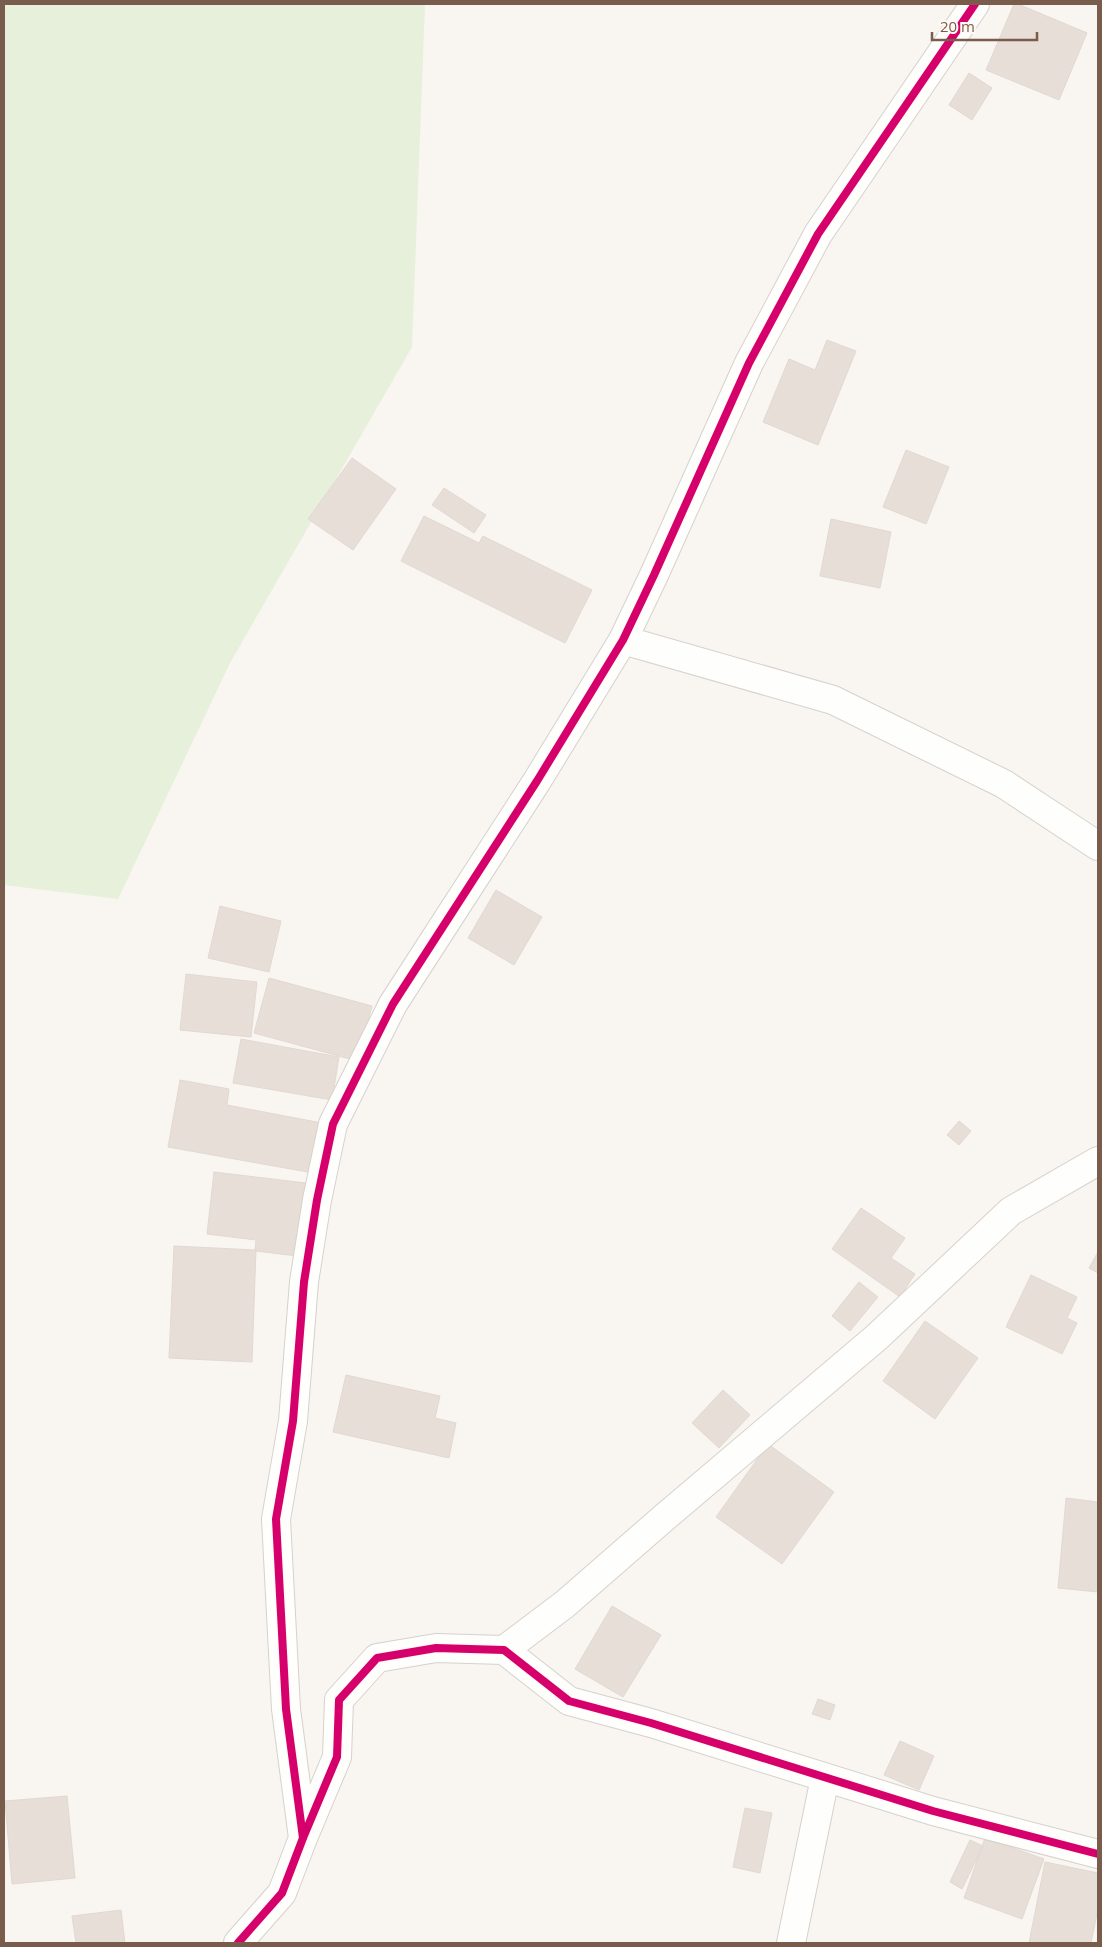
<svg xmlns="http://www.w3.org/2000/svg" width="1102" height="1947" font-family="'Open Sans',sans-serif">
  <rect width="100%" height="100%" fill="#f9f5f0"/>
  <path fill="#e7f0db" d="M4 4H425L412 347 230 663 118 899 4 885Z"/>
  <path fill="#e6ded7" stroke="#e2d8d2" d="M1014 4H1018L1087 33 1059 100 986 70Z
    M969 73 992 88 972 120 949 105Z
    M827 340 856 351 818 445 763 422 789 359 815 370Z
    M906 450 949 467 926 524 883 507Z
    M352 458 396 489 353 550 308 519Z
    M444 488 486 515 474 533 432 505Z
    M424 516 479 543 483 536 592 590 565 643 401 561Z
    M831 519 891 532 880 588 820 576Z
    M496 890 542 917 514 965 468 938Z
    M220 906 281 921 269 972 208 958Z
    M186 974 257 982 251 1037 180 1030Z
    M269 978 372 1006 357 1061 254 1033Z
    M241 1039 339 1057 332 1100 233 1083Z
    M180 1080 229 1089 227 1105 322 1123 313 1173 168 1147Z
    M959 1121 971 1131 959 1145 947 1135Z
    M214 1172 306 1183 298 1256 255 1251 256 1240 207 1234Z
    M861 1208 905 1238 891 1258 915 1274 900 1297 832 1249Z
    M174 1246 256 1250 252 1362 169 1358Z
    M1098 1252V1273L1089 1268Z
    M1031 1275 1077 1297 1067 1318 1077 1323 1062 1354 1006 1327Z
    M859 1282 878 1297 850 1331 832 1316Z
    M925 1321 978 1358 935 1419 883 1381Z
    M346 1375 440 1396 435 1418 456 1423 449 1458 333 1432Z
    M723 1390 750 1415 719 1448 692 1423Z
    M768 1444 834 1492 782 1564 716 1517Z
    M1066 1498 1098 1502V1592L1058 1588Z
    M612 1606 661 1635 623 1697 575 1669Z
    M818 1699 835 1705 830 1720 812 1714Z
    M900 1741 934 1756 919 1790 884 1775Z
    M67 1796 75 1878 12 1884 5 1801Z
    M745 1808 772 1813 760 1873 733 1867Z
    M985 1838 1044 1859 1022 1919 964 1898Z
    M970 1840 983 1846 962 1889 950 1882Z
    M1045 1862 1098 1873V1909L1091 1943H1029Z
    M121 1910 125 1943H76L72 1916Z"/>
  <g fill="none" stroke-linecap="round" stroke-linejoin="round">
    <defs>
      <path id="minor" d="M623 640 833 700 1004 784 1098 846
        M504 1650 565 1604 666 1516 877 1337 1011 1211 1098 1161
        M303 1838 286 1709 276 1519 293 1421 304 1282 317 1200 333 1124 393 1004 537 781 623 640 654 575 749 363 818 234 975 4
        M238 1943 282 1893 303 1838 337 1757 339 1700 377 1658 436 1648 504 1650 569 1701 651 1723 933 1811 1098 1854
        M791 1943 825 1778"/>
    </defs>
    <use href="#minor" stroke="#d7d1cb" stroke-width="30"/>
    <use href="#minor" stroke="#fefefd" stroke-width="28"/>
    <defs>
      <path id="cycleway" d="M303 1838 286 1709 276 1519 293 1421 304 1282 317 1200 333 1124 393 1004 537 781 623 640 654 575 749 363 818 234 975 4
        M238 1943 282 1893 303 1838 337 1757 339 1700 377 1658 436 1648 504 1650 569 1701 651 1723 933 1811 1098 1854"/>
    </defs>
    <use href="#cycleway" stroke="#fffaf3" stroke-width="11"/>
    <use href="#cycleway" stroke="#d6006c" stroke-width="8"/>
  </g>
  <rect width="1102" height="1947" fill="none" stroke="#7a5c4d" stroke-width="10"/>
  <path d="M932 32v8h105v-8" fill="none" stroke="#7a5c4d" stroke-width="2.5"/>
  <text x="940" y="32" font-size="15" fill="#7a5c4d" stroke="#fffaf3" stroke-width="4" paint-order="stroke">20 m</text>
</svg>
